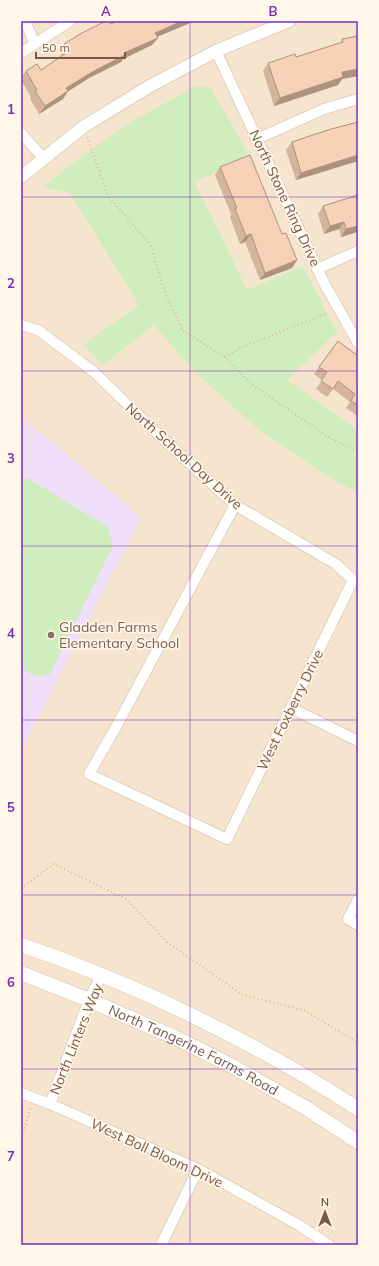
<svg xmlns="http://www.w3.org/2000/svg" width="379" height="1266" font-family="Mulish,sans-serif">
  <rect width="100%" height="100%" fill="#fef4e1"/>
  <path fill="#f6e5ce" d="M21 21H358V1245H21Z"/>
  <path fill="#f1defa" d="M21 419 45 436 141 518 21 751Z"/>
  <path fill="#d0edbe" d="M196 86 211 88 250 157 195 182 247 290 303 266 337 332 287 380 358 430V493L319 471 258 429 195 372 154 325 103 365 83 345 139 305 70 193 43 187 81 157 133 121Z
    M21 478 29 479 108 527 113 546 50 674 36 677 21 668Z"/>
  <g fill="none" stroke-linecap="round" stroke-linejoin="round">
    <defs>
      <path id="minor" d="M25 21 35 44
        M216 51 324 283 358 343
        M21 53 70 21
        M21 133 44 159
        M257 139 324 109 358 99
        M317 269 358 251
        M21 325 38 330 94 372 161 437 235 505 336 564 353 580 227 839 89 774 116 727 235 505
        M291 708 358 741
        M358 900 348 919 358 925
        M21 1093 50 1104 198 1169 297 1224 329 1245
        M50 1104 89 1000 102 974
        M161 1245 198 1169"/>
      <path id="tertiary" d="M21 177 83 127 148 87 216 51 289 21"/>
      <g id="secondary">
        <path d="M21 945C66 960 110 978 153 997 224 1030 293 1066 358 1109"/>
        <path id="s1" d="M21 973 89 1000 174 1037 232 1066 306 1108 358 1142"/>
      </g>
    </defs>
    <use href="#minor" stroke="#e3d0bc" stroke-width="12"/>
    <use href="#tertiary" stroke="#e3d0bc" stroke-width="14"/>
    <use href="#secondary" stroke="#ead3bb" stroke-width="16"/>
    <path stroke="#dab599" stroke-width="2" stroke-dasharray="1 3" stroke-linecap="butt" d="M87 137 108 196 150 244 166 295 183 331 225 357 242 375 257 388 328 437 358 452
      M225 357 240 348 328 313
      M21 888 54 864 126 899 168 943 243 995 306 1011 358 1043
      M21 1140 31 1107"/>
    <use href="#minor" stroke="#fff" stroke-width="10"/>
    <use href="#tertiary" stroke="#fff" stroke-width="12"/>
    <use href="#secondary" stroke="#fff" stroke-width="14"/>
  </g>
  <path fill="#d4b49d" d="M111 24 158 38 152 45 123 59 121 62 89 78 68 91 63 99 39 114 30 99 31 97 21 80V78L26 71 41 70 62 56 59 52 64 44Z
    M358 36V76L342 79 338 85 274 106 263 71 268 63 296 57 340 43 342 39Z
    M358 122V161L296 180 286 150 292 142Z
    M220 167 292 268 260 280 245 242 240 244 230 217 231 214 215 175Z
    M358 195V231L357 232 341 237 339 229 324 234 318 214 323 206Z
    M338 341 358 356V416L346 408 350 402 333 389 327 397 316 389 322 380 314 374Z"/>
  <path fill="#ac927f" d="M182 21H195L150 40 155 33Z
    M158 38 152 45 123 59 121 62 89 78 61 96 66 88 94 71 126 52Z
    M358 69V76L342 79 338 85 274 106 280 98 342 72Z
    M68 91 63 99 39 114 45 106Z
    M358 155V161L296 180 301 173Z
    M344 222 339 229 324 234 330 226Z
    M358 226V231L357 232 341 237 346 229Z
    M251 234 245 242 240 244 246 236Z
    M297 260 292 268 260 280 265 273Z"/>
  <path fill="#f6d1b6" stroke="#ac927f" d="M106 21H110L111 24 117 21H182L155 33 158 38 126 52 127 54 94 71 66 88 68 91 45 106 35 91 37 90 26 71 37 64 41 70 69 51 64 44 80 34Z
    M358 36V69L342 72 343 77 280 98 268 63 295 54 296 57 343 42 342 39Z
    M358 122V155L301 173 292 142 331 129Z
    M250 155 282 234 286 233 297 260 265 273 251 234 246 236 235 209 237 208 220 167Z
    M358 195V226L346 229 344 222 330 226 323 206Z
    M338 341 358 356V405L351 401 355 394 338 381 333 389 321 381 327 372 319 367Z"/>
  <path fill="none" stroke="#7b2cbf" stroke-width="1" stroke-opacity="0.55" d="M190 21V1245M21 197H358M21 371H358M21 546H358M21 720H358M21 895H358M21 1069H358"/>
  <circle fill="#8d6e63" stroke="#fff7e9" stroke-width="1.5" cx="51" cy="635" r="4"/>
  <g text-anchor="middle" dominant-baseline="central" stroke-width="3" stroke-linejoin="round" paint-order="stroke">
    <g font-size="14" fill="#775946" stroke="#fff7e9">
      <text transform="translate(285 198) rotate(65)">North Stone Ring Drive</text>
      <text transform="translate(184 456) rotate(42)">North School Day Drive</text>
      <text transform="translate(290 710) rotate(-64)">West Foxberry Drive</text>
      <text transform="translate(76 1039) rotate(-68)">North Linters Way</text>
      <text stroke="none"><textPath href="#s1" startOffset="189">North Tangerine Farms Road</textPath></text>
      <text transform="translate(157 1153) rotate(25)">West Boll Bloom Drive</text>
    </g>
    <g font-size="14" fill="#785e54" stroke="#fff7e9" text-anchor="start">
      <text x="59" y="627">Gladden Farms<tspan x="59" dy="16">Elementary School</tspan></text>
    </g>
  </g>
  <rect width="379" height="1266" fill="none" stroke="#fff7e9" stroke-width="44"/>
  <g transform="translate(325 1212)" stroke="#fff7e9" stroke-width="3" paint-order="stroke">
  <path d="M0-3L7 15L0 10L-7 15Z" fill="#775946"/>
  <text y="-6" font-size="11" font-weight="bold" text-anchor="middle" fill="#775946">N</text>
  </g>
  <path d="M36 52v6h89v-6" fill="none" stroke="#775946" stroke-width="2"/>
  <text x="42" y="52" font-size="12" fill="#775946" stroke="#fff7e9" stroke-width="3" paint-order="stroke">50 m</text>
  <rect x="22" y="22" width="335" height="1222" fill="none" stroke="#7b2cbf" stroke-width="1.5"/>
  <g font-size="13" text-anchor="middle" font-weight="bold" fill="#7b2cbf">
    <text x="106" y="16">A</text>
    <text x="273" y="16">B</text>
    <text x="11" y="114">1</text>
    <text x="11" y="288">2</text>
    <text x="11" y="463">3</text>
    <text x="11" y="638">4</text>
    <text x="11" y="812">5</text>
    <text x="11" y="987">6</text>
    <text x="11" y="1161">7</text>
  </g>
</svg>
